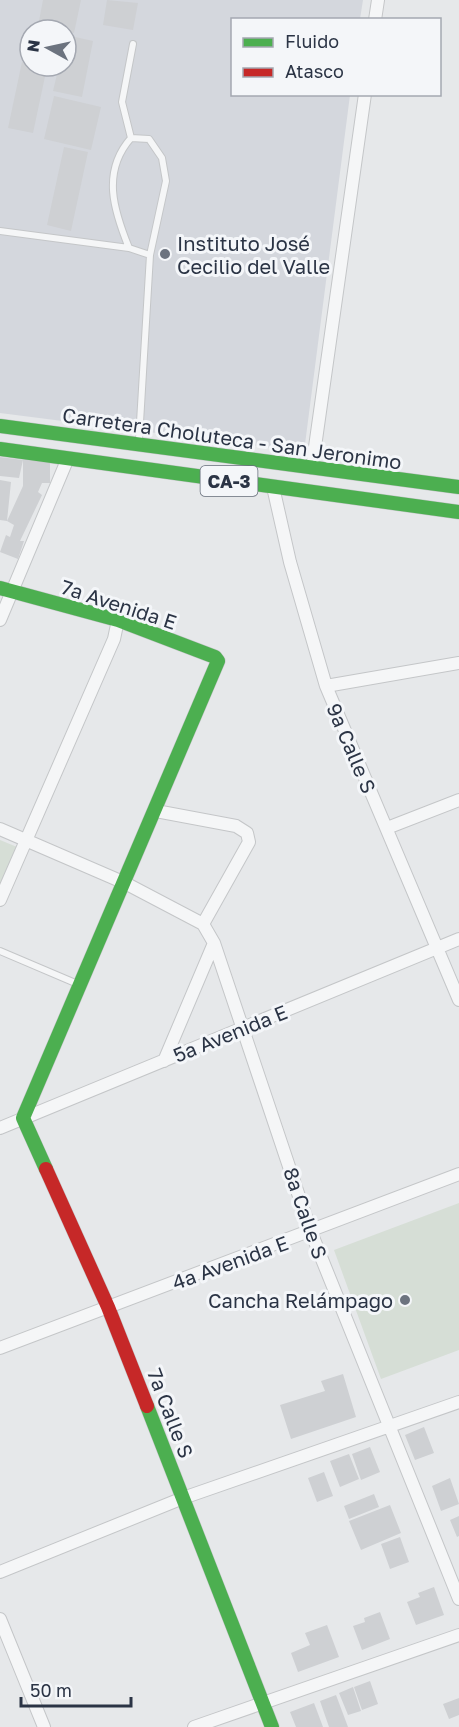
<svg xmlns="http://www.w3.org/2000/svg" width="459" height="1727" font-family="'Golos Text',sans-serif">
  <rect width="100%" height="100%" fill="#e6e8ea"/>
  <path fill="#d4d7dd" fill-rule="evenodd" d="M0 0H363L360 19 232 20V94L350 95 304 452 0 413ZM30 30H66V66H30Z"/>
  <path fill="#d6ded6" d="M0 840 17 847 0 885Z
    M459 1203V1350L381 1379 334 1250Z"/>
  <path fill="#ced0d3" d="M43 0H81L74 33 38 26Z
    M107 0 138 3 133 30 103 25Z
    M66 35 93 41 82 97 53 91 59 66H66Z
    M22 62 30 64V66L47 67 33 133 8 128Z
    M54 96 101 107 91 150 44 139Z
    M64 147 88 152 71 231 47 225Z
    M0 457 23 460 19 478 0 476Z
    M23 460 50 461V483H42L38 492 42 495 20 541H24L18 559 0 552 6 535 10 537 14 525 7 521 23 486Z
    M0 480 11 482 7 521 0 520Z
    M343 1374 356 1417 291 1439 280 1405 325 1391 321 1381Z
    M424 1427 434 1453 415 1460 405 1435Z
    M370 1447 380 1472 361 1480 352 1454Z
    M349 1454 359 1479 340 1487 330 1461Z
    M324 1472 333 1496 317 1502 308 1478Z
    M450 1478 459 1504 441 1511 432 1486Z
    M374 1494 379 1507 349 1519 344 1506Z
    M390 1505 401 1533 361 1550 349 1521Z
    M459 1516V1536L457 1537 450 1520Z
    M400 1537 409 1562 390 1569 381 1544Z
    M434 1587 444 1615 416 1625 407 1602 420 1597 418 1593Z
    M380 1612 390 1639 362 1650 353 1626 365 1622 364 1618Z
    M327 1625 339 1657 298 1672 291 1653 310 1645 305 1633Z
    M370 1681 378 1704 362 1710 354 1687Z
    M353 1687 361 1711 348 1715 339 1693Z
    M336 1695 348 1727H329L320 1701Z
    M459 1698V1715L449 1719 443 1704Z
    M314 1703 323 1727H296L290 1712Z"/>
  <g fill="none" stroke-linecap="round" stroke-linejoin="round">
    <defs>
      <path id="lane" d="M131 138 122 102 133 44
        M0 231 129 248
        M139 439 150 255 166 181 162 158 149 139 131 138C101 172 114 211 129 248L150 255
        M0 951 80 985"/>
      <path id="street" d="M375 20 378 0
        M312 468 365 94
        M273 487 290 562 326 686 459 1000
        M0 620 68 458
        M326 686 459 663
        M156 811 236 826 247 833 249 842 203 924
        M387 828 459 800
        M0 829 125 883 203 924
        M0 900 114 639 118 620
        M203 924 214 943 311 1232 459 1599
        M164 1061 214 943
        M0 1128 459 939
        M0 1348 459 1174
        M0 1572 183 1498 459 1402
        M0 1619 44 1727
        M194 1727 459 1635"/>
      <path id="fast" d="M0 426 459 487
        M0 449 459 512
        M0 588 118 620 215 657 218 661 23 1118 46 1169
        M147 1406 272 1727"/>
      <path id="jam" d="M46 1169 108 1307 147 1406"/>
    </defs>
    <use href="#lane" stroke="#c4c6c8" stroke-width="8"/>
    <use href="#street" stroke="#c4c6c8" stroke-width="14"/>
    <use href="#fast" stroke="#c4c6c8" stroke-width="15"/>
    <use href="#jam" stroke="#c4c6c8" stroke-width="15"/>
    <use href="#lane" stroke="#f5f6f7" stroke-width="6"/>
    <use href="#street" stroke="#f5f6f7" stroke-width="12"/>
    <use href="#fast" stroke="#4caf50" stroke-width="14"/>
    <use href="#jam" stroke="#c62828" stroke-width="14"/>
  </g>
  <g fill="#6c737f" stroke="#f4f6f9" stroke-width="2">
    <circle cx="165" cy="254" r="6"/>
    <circle cx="405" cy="1300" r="6"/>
  </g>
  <g text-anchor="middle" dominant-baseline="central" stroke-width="6" stroke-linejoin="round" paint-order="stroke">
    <rect fill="#f4f6f9" stroke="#676e7b" stroke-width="1.5" x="200.5" y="466" width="57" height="30" rx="4.5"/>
    <g font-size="18" font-weight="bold" fill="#2b3445">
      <text x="229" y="481">CA-3</text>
    </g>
    <g font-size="20" fill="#2b3445" stroke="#f4f6f9" text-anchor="start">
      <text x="177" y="243">Instituto José<tspan x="177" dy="23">Cecilio del Valle</tspan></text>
      <text x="393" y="1300" text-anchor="end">Cancha Relámpago</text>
    </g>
    <g font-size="20" fill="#2b3445" stroke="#f4f6f9">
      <text transform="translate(232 438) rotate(8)">Carretera Choluteca - San Jeronimo</text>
      <text transform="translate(119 604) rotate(18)">7a Avenida E</text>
      <text transform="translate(352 748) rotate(67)">9a Calle S</text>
      <text transform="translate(230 1033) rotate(-22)">5a Avenida E</text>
      <text transform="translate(306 1213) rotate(71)">8a Calle S</text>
      <text transform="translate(230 1262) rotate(-20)">4a Avenida E</text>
      <text transform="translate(171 1413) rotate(69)">7a Calle S</text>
    </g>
  </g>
  <rect x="231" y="18" width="210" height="78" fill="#f4f6f9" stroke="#a4a8b1" stroke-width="1.5"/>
  <rect x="243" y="38" width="30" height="9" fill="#4caf50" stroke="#a4a8b1" stroke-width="1.5"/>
  <text x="285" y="48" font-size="18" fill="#2b3445">Fluido</text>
  <rect x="243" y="68" width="30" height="9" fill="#c62828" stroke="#a4a8b1" stroke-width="1.5"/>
  <text x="285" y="78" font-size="18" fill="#2b3445">Atasco</text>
  <g transform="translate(48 48) rotate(278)"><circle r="28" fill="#f4f6f9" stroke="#a4a8b1" stroke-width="1.5"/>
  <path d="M0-4.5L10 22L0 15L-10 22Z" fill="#6c737f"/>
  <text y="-9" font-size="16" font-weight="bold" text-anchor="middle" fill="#2b3445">N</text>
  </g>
  <path d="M21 1697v9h110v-9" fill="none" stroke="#2b3445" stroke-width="3"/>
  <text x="30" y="1697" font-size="18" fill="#2b3445" stroke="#f4f6f9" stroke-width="4.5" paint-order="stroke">50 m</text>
</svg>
